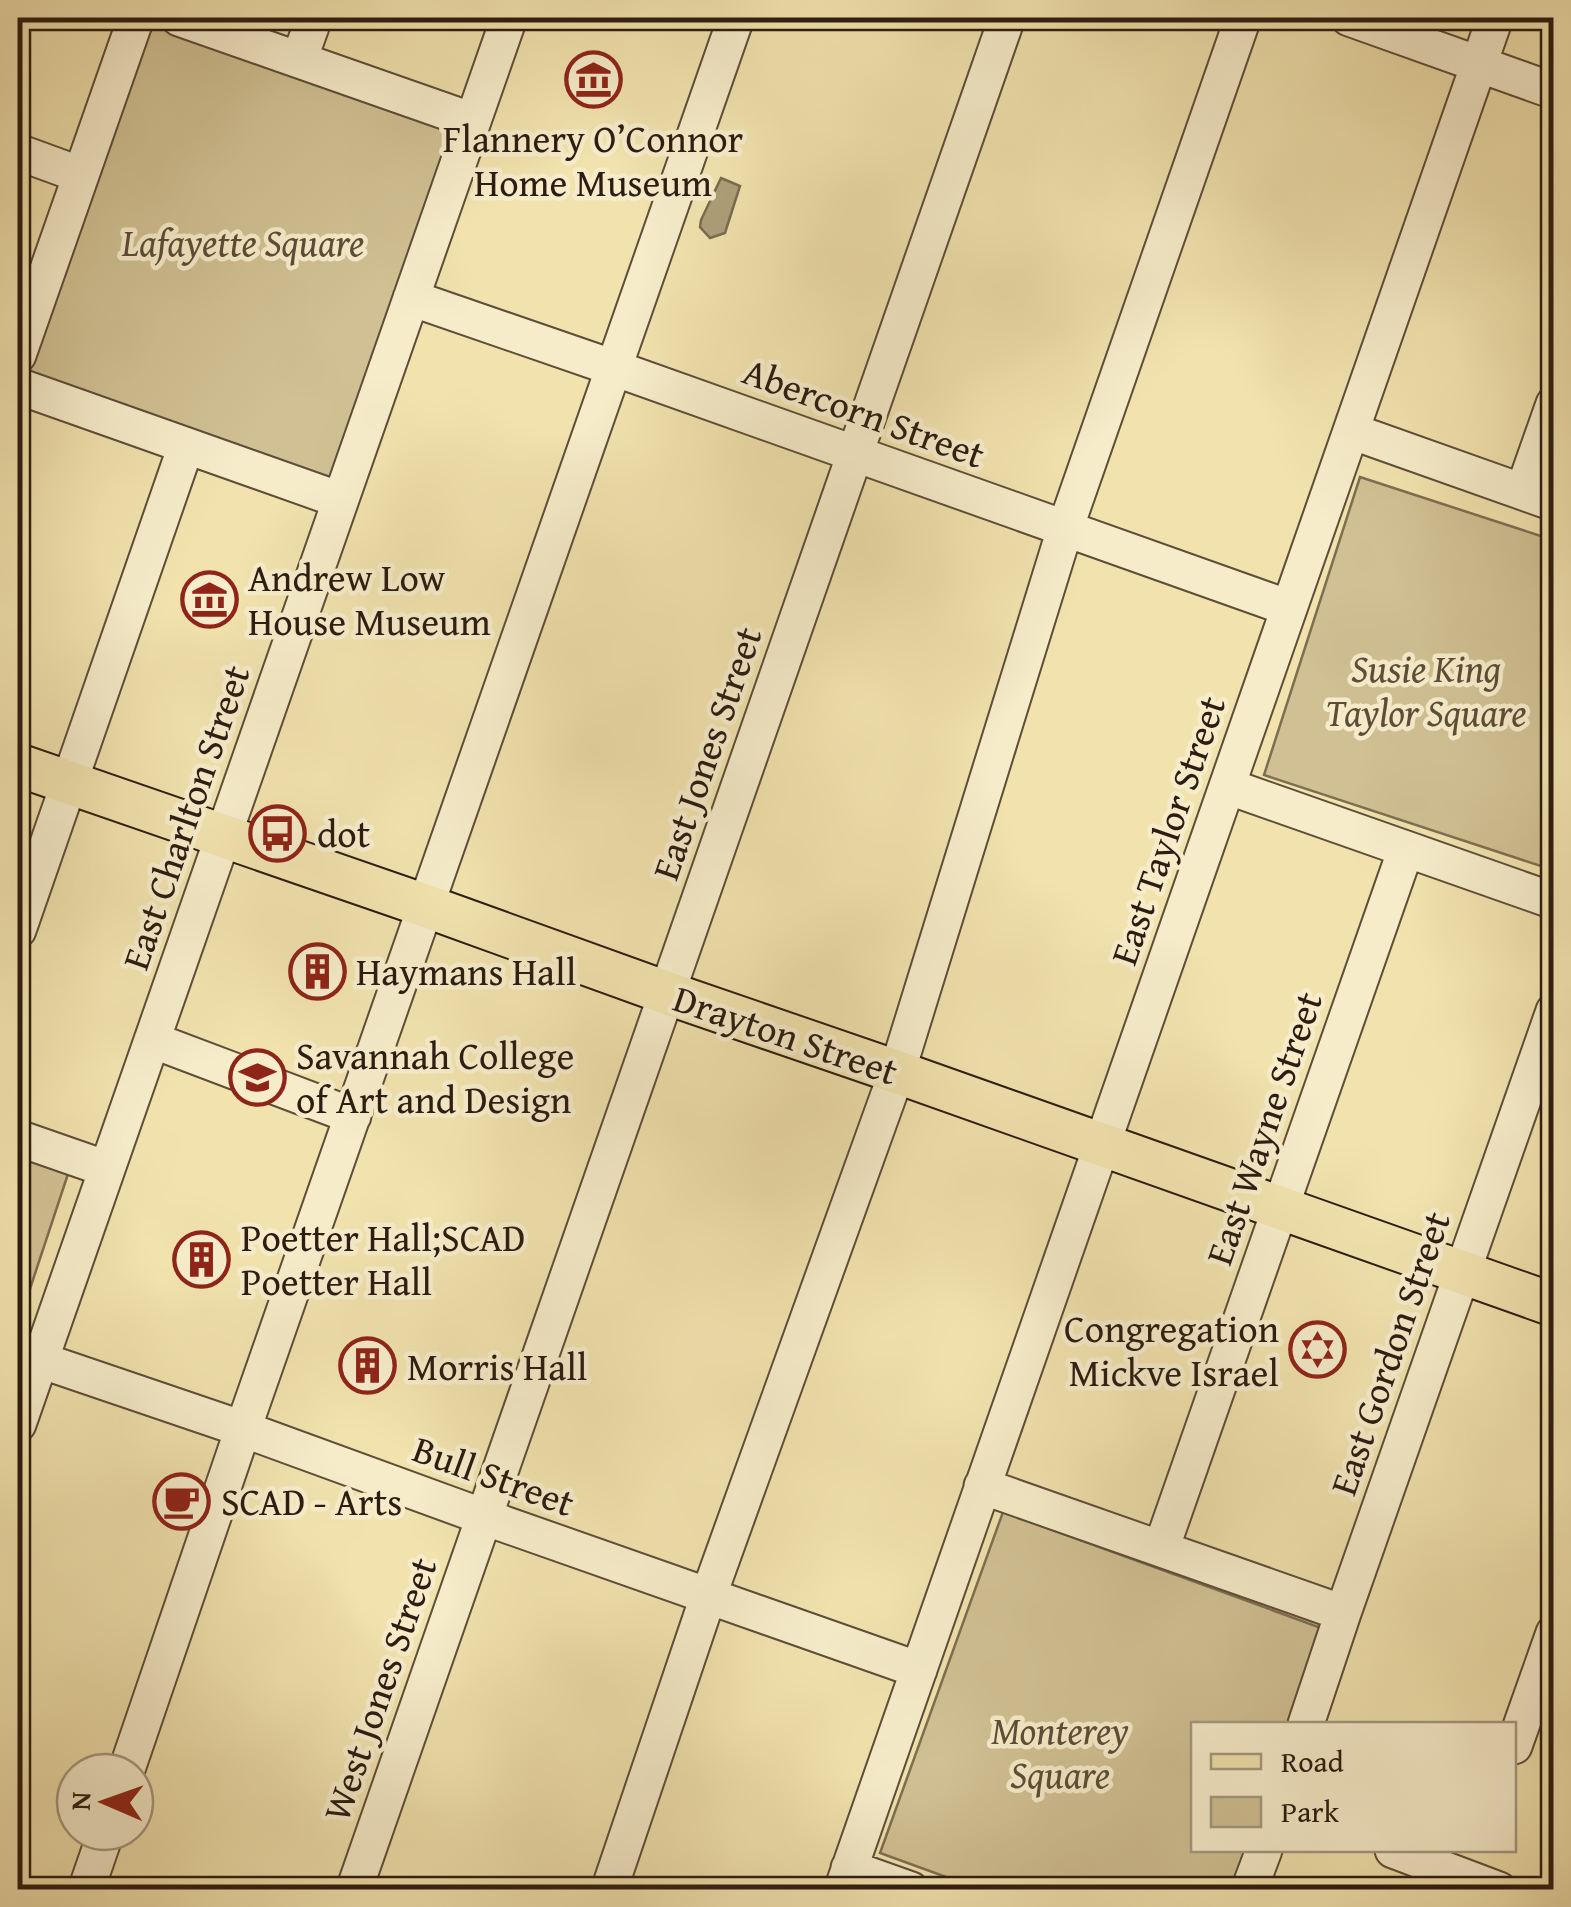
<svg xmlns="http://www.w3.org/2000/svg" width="1571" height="1907" font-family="'Gentium Book Plus',serif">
  <rect width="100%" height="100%" fill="#f1e2ae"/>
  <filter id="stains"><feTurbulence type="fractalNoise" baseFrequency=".002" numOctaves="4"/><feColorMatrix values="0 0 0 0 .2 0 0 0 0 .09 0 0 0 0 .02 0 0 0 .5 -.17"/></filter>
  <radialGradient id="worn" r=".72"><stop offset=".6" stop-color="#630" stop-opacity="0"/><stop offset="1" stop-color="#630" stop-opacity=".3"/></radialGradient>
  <path fill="#d0c093" stroke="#7e6e52" stroke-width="2.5" d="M143 22 459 135 336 484 20 371Z
    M1360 477 1553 540V870L1264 775Z
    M18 1154 69 1171 18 1325Z
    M1003 1512 1335 1633 1302 1724H1194V1850H1257L1242 1889H979L880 1853Z"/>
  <path fill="#ae9f79" stroke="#7a6b4f" stroke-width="2.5" d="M721 178 740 186 725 233 710 238 700 227 701 220Z"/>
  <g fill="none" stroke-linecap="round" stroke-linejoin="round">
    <defs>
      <path id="minor" d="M179 18 473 121
        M1349 18 1554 91
        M299 60 314 18
        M18 152 81 175
        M411 298 614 368 1289 608
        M18 355 136 18
        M18 386 340 500
        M1351 431 1554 503
        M1523 492 1554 404
        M1227 786 1554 901
        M18 930 186 446
        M152 1040 353 1116
        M18 1138 107 1169
        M40 1360 243 1429 484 1517 919 1670
        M18 1424 509 18
        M982 1486 1343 1613
        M1161 1549 1406 849
        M1306 1724 1343 1613 1554 1011
        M1514 1746 1554 1633
        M126 1772 243 1429 736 18
        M1393 1850 1499 1890
        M849 1868 911 1890
        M86 1890 106 1832
        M354 1890 1007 18
        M609 1890 708 1597 897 1072 1065 529 1243 18
        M842 1890 1495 18
        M1249 1890 1264 1850"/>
      <path id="major" d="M18 765 426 906 667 993 897 1072 1554 1305"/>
    </defs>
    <use href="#minor" stroke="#5d4e38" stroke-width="39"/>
    <use href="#major" stroke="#2c1c11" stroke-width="46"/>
    <use href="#minor" stroke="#f6ecca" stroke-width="35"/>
    <use href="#major" stroke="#f1e2ae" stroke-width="42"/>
  </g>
  <defs>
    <symbol id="museum-ring" viewBox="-11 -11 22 22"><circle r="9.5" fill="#f6ecca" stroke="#8f2418" stroke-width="1.5"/><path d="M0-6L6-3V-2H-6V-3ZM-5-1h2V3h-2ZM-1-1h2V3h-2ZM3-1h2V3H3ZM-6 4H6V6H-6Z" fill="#8f2418"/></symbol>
    <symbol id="bus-ring" viewBox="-11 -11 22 22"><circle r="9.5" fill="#f6ecca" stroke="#8f2418" stroke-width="1.5"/><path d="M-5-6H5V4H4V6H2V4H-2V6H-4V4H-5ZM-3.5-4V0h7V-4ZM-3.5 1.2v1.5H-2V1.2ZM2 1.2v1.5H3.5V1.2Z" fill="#8f2418"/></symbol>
    <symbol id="building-ring" viewBox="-11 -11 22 22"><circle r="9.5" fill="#f6ecca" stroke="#8f2418" stroke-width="1.5"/><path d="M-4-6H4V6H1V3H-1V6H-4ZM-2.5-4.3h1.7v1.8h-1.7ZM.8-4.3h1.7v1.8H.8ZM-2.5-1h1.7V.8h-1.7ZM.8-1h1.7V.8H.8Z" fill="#8f2418"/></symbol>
    <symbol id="university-ring" viewBox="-11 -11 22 22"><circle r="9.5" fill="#f6ecca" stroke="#8f2418" stroke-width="1.5"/><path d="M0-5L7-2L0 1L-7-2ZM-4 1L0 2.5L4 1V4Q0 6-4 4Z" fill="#8f2418"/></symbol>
    <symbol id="synagogue-ring" viewBox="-11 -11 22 22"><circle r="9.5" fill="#f6ecca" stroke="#8f2418" stroke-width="1.5"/><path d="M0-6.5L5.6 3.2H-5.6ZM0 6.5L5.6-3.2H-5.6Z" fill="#8f2418"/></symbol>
    <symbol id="cafe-ring" viewBox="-11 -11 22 22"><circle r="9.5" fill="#f6ecca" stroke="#8f2418" stroke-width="1.5"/><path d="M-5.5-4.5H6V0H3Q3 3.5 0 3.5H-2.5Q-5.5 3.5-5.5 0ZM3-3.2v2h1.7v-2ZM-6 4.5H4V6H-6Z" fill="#8f2418"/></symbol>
  </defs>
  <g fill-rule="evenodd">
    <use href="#museum-ring" x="562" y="48" width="63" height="63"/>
    <use href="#museum-ring" x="178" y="568" width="63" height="63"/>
    <use href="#bus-ring" x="246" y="802" width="63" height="63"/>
    <use href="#building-ring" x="286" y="940" width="63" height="63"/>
    <use href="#university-ring" x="226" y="1046" width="63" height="63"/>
    <use href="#building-ring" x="170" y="1228" width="63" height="63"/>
    <use href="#synagogue-ring" x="1286" y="1318" width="63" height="63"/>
    <use href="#building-ring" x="336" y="1334" width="63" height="63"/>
    <use href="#cafe-ring" x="150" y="1470" width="63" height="63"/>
  </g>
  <g text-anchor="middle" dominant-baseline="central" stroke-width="9" stroke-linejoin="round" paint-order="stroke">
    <g font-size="38" fill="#2c1c11" stroke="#f6ecca" text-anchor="start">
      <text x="593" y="138" text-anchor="middle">Flannery O’Connor<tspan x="593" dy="44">Home Museum</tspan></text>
      <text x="248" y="577">Andrew Low<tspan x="248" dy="44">House Museum</tspan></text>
      <text x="317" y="833">dot</text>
      <text x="356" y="971">Haymans Hall</text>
      <text x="296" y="1055">Savannah College<tspan x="296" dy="44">of Art and Design</tspan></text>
      <text x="241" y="1237">Poetter Hall;SCAD<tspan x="241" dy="44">Poetter Hall</tspan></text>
      <text x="1279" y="1328" text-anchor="end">Congregation<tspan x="1279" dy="44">Mickve Israel</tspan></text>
      <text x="407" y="1366">Morris Hall</text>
      <text x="221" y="1501">SCAD - Arts</text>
    </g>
    <g font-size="38" font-style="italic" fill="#5d4d38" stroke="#f6ecca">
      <text x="243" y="242">Lafayette Square</text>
      <text x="1426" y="668">Susie King<tspan x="1426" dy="44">Taylor Square</tspan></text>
      <text x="1060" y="1730">Monterey<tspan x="1060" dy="44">Square</tspan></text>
    </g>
    <g font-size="38" fill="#2c1c11" stroke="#f6ecca">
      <text transform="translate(864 412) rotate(20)">Abercorn Street</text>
      <text transform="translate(706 753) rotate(-71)">East Jones Street</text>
      <text transform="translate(185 817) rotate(-71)">East Charlton Street</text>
      <text transform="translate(1167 830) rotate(-71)">East Taylor Street</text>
      <text transform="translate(786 1034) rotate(19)">Drayton Street</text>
      <text transform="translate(1263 1128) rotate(-71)">East Wayne Street</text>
      <text transform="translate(1389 1353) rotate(-71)">East Gordon Street</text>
      <text transform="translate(494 1475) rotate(20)">Bull Street</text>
      <text transform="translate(379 1689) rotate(-71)">West Jones Street</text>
    </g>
  </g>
  <rect width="1571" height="1907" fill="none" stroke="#f1e2ae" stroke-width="60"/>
  <rect x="20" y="20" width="1531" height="1867" fill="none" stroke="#2c1c11" stroke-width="5"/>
  <rect x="30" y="30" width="1511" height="1847" fill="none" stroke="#2c1c11" stroke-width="2.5"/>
  <rect x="1191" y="1722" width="325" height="130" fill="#f6ecca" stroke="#a59980" stroke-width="2.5"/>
  <rect x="1211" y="1754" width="50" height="15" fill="#f1e2ae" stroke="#a59980" stroke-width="2.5"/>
  <text x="1281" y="1772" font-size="30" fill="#2c1c11">Road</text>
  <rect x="1211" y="1797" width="50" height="30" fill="#d0c093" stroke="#a59980" stroke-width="2.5"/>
  <text x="1281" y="1822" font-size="30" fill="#2c1c11">Park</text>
  <g transform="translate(105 1802) rotate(272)"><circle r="48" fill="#f6ecca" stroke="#a59980" stroke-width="2.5"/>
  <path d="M0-8L18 38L0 25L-18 38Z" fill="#8f2418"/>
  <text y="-15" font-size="28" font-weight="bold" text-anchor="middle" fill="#2c1c11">N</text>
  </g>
  <rect width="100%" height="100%" filter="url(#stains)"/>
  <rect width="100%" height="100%" fill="url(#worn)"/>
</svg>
